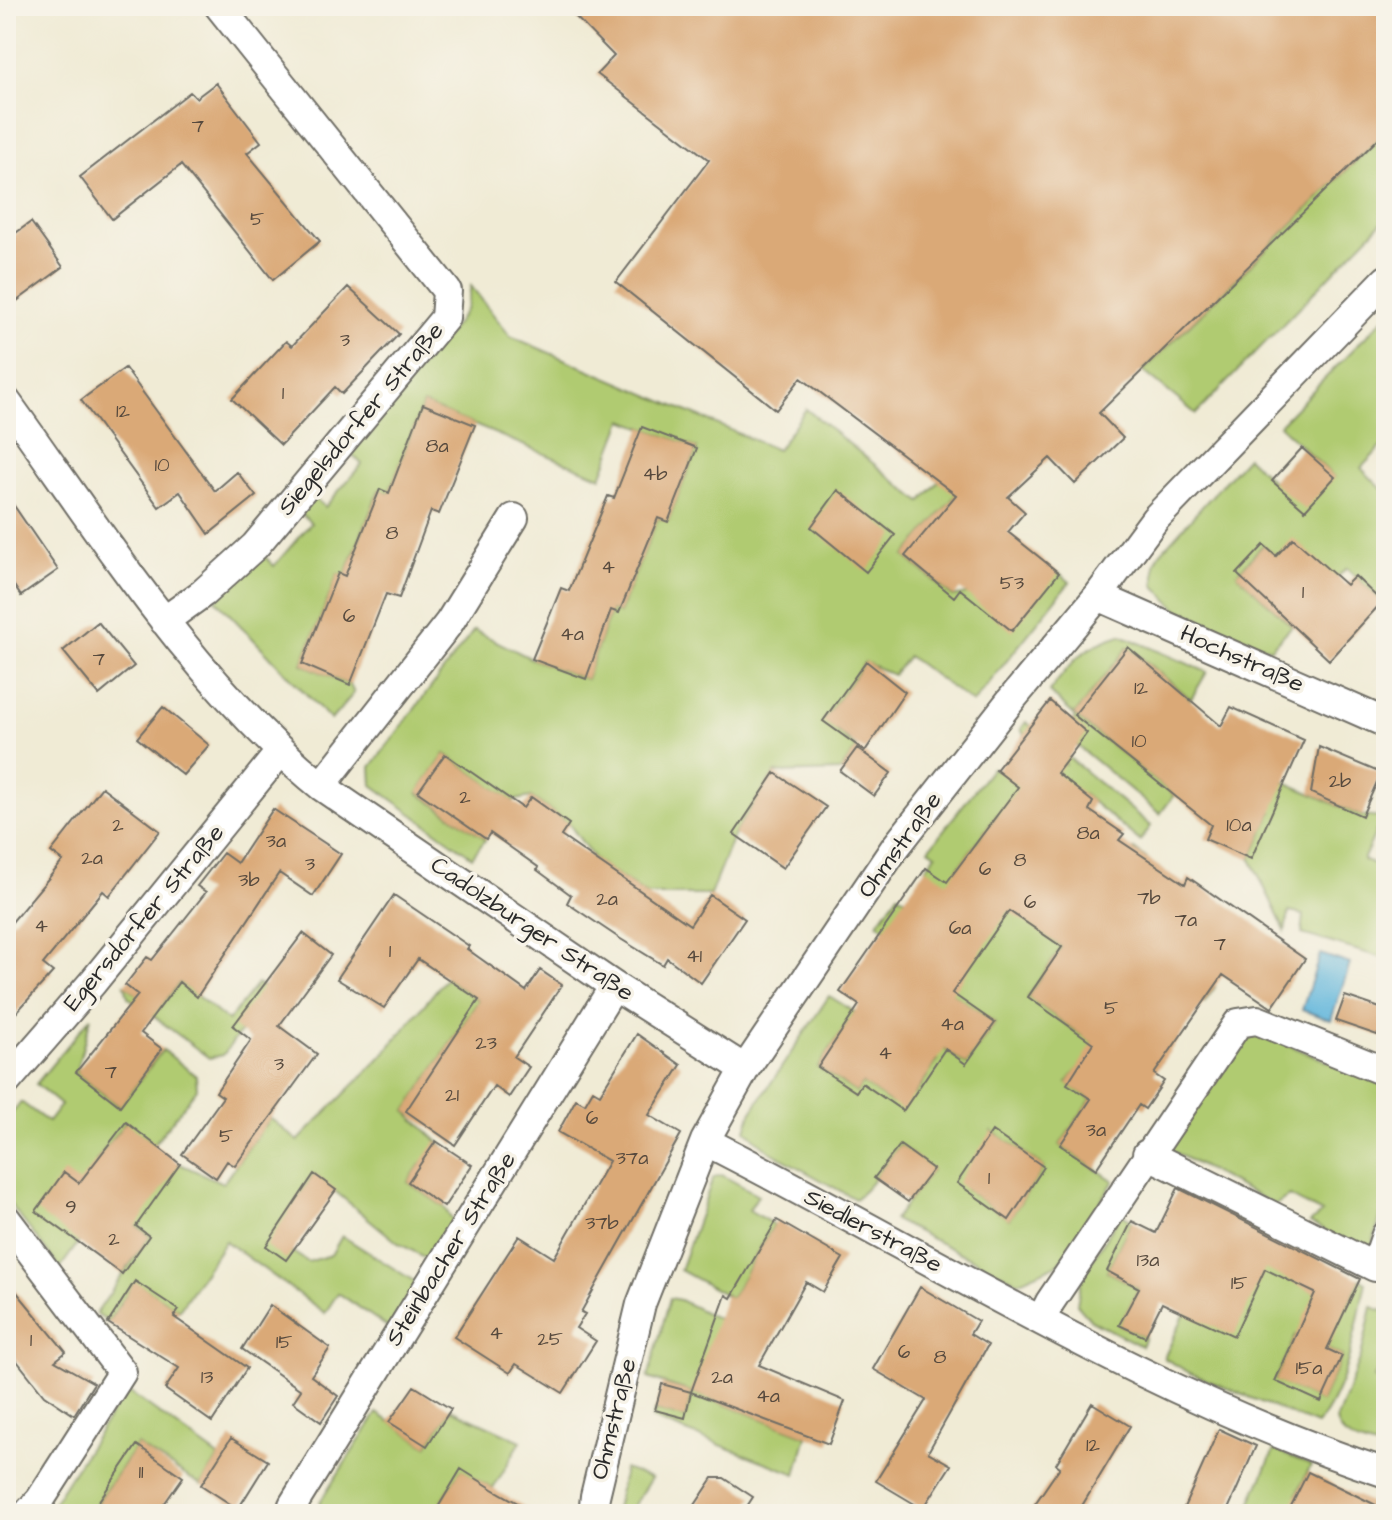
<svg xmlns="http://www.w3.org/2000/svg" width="1392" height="1520" font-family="'Architects Daughter',sans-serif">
  <rect width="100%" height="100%" fill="#f7f3e8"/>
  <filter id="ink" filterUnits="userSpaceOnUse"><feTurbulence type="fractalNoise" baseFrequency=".0125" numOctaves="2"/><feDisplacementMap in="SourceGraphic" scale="16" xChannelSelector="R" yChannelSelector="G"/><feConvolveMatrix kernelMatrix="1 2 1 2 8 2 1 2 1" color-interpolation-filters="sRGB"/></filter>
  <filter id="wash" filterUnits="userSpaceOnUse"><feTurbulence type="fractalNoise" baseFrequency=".006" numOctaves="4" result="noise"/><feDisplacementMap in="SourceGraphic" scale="32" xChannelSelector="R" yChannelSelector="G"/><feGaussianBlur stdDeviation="1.8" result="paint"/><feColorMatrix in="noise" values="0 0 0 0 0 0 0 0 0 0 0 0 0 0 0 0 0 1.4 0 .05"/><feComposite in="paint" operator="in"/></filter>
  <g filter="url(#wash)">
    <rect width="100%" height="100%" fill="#f0ebd5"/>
    <path fill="#b0cb71" stroke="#6e7b4e" stroke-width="2" fill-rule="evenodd" d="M1386 131V218L1196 414 1143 371Z
      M471 286 510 336 777 450 806 409 921 502 972 443 976 471 905 556 953 597 1059 573 1070 582 973 703 908 656 893 675 865 662 824 720 857 748 840 771 775 773 734 834 710 895H647L595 860 569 824 531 797 512 801 445 754 418 793 486 839 472 857 372 785 371 767 474 630 532 659 586 679 611 610 619 613 658 518 668 521 697 448 623 420 601 477 423 404 389 493 379 490 345 576 338 574 302 664 350 685 354 693 331 720 216 600 263 555 274 566 311 523 300 513 313 497 325 507 362 464 350 453 456 324 467 307Z
      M1386 316V442L1361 468 1386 493V606L1347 568 1336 578 1276 556 1263 545 1237 574 1292 626 1270 649 1177 609 1155 586V564L1160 553 1247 457 1272 481 1334 477 1279 425Z
      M1121 635 1207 672 1191 699 1128 647 1074 715 1174 795 1160 814 1063 734 1074 721V715L1049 692C1072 661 1083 646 1121 635Z
      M1026 722 1151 826 1140 841 1083 794 997 815 957 869 1062 947 1134 849 1147 859 1149 941 1215 987 1204 1003 1125 948 1062 947 1028 997 1096 1045 1067 1083 1091 1099 1060 1145 1114 1181 1060 1263 1018 1282 894 1220 932 1170 900 1145 865 1190 855 1199 769 1151 746 1130 751 1113 829 996 855 1012 818 1067 856 1092 862 1083 891 1103 915 1094 938 1060 871 998 966 1064 995 1023 938 984 910 945 878 923 898 894 923 910 926 868 936 854 929 849 992 768 996 770 1064 764 1024 734 1021 729ZM992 1131 1044 1167 1009 1219 966 1189 988 1157Z
      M1251 767 1362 816 1382 818 1363 860 1386 871V959L1302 934 1304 915 1289 912 1285 931 1251 859 1272 812Z
      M446 978 479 1000 406 1111 443 1146 421 1163 408 1182 444 1207 455 1223 431 1261 398 1243 314 1174 273 1239 308 1262 331 1255 342 1236 417 1283 389 1328 338 1293 325 1313 225 1241 179 1310 135 1282 108 1322 96 1314 149 1236 107 1203 60 1268 6 1199V1120L21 1102 48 1122 61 1105 36 1084 91 1017 76 1072 119 1106 163 1050 196 1076 197 1089 154 1144 125 1123 96 1161 180 1164 223 1183 270 1118 298 1141 383 1055Z
      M180 982 228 1021 257 984 271 990 223 1055 209 1058 128 997 125 985 158 1009Z
      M1248 1028 1386 1086V1199L1371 1248 1363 1251 1310 1223 1322 1213 1289 1196 1275 1205 1172 1151 1170 1141Z
      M722 1175 758 1195 749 1210 774 1225 731 1298 680 1270 712 1181 714 1177Z
      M1121 1214 1132 1221 1107 1271 1139 1288 1120 1325 1145 1337 1141 1346 1091 1320 1077 1304 1082 1276Z
      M1259 1263 1346 1308 1360 1279 1366 1282C1356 1328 1347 1387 1317 1425L1190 1373 1164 1358 1185 1313ZM1296 1335 1342 1356 1321 1402 1275 1380Z
      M670 1298 680 1300 720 1320 692 1392 807 1436 796 1474 652 1419 655 1410 685 1418 691 1392 648 1378Z
      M1372 1307 1386 1312V1351L1374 1378 1386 1383V1451C1367 1445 1341 1442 1336 1421L1361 1356Z
      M126 1390 219 1457 201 1485 137 1445 94 1507 103 1514H46Z
      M451 1409 521 1441 493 1489 461 1470 434 1514H323L320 1502 377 1413 427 1446Z
      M1274 1450 1311 1465 1297 1494 1347 1514H1268L1249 1506Z
      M624 1469 651 1478 628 1514H615Z"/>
    <path fill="#60b6dc" stroke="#467084" stroke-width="2" d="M1320 954 1350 964 1331 1020 1302 1010Z"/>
    <g id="blocks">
      <path fill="#daa977" d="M565 6H1386V131L1099 413 1123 438 1075 484 1050 458 1008 497 1025 512 1008 532 1059 573 1012 631 960 589 954 597 905 556 956 495 801 378 776 410 616 282 709 160 597 74 614 56Z
        M216 83 261 142 247 153 320 241 273 280 181 165 112 219 80 177 190 92 196 98Z
        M31 222 63 267 6 309V240Z
        M348 287 399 334 342 394 335 387 281 445 232 399 286 341 292 346Z
        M125 368 215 491 237 472 256 496 209 534 180 492 159 507 81 400Z
        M423 404 475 425 439 514 431 511 399 598 386 594 350 685 302 664 338 573 345 576 380 489 389 493Z
        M642 427 697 448 668 522 658 518 619 613 611 610 586 679 532 659 561 588 569 591 608 496 614 498Z
        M1302 448 1335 477 1305 510 1272 481Z
        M838 490 895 535 866 572 811 527Z
        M6 494 58 570 21 596 6 574Z
        M1293 538 1346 585 1355 576 1382 602 1329 660 1237 574 1264 545 1276 556Z
        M98 622 134 666 99 695 63 651Z
        M1128 647 1221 726 1231 707 1304 740 1251 859 1205 839 1211 825 1074 715Z
        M866 661 905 692 865 751 823 721Z
        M1050 701 1087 733 1057 773 1093 802 1089 810 1124 834 1119 840 1185 884 1188 877 1305 959 1272 1008 1223 975 1154 1074 1164 1081 1145 1109 1139 1105 1096 1169 1060 1145 1091 1099 1067 1084 1093 1043 1028 997 1062 947 1009 911 952 993 995 1023 966 1064 945 1049 903 1111 862 1083 856 1092 818 1067 859 1005 840 992 926 868 947 882 1018 787 996 770Z
        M163 707 209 745 183 775 137 738Z
        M1319 747 1381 773 1362 816 1311 793Z
        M857 748 891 773 874 796 840 771Z
        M445 754 523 808 531 797 569 824 561 836 690 925 710 895 745 919 701 983 667 958 663 965 619 938 567 903 571 895 537 870 538 867 490 833 486 839 418 792Z
        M775 773 826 807 783 868 734 834Z
        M102 787 160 831 109 896 103 891 43 964 53 972 6 1024V929L63 861 51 852Z
        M273 809 341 854 313 896 279 873 197 997 179 982 141 1033 162 1049 120 1106 76 1072 138 995 125 985 147 957 152 960 206 892 197 886 223 853 237 863Z
        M394 895 469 946 467 949 526 991 540 970 562 985 514 1057 529 1067 509 1097 494 1086 455 1145 406 1111 479 1000 418 959 384 1008 337 979Z
        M303 933 331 955 279 1026 317 1054 235 1166 227 1161 216 1178 182 1154 223 1097 216 1092 251 1040 233 1026Z
        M1345 996 1386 1010V1038L1336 1021Z
        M637 1034 681 1065 649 1115 681 1134 581 1312 585 1314 576 1328 596 1341 563 1393 516 1364 510 1373 454 1337 519 1236 554 1258 609 1161 558 1132 576 1099 585 1104 593 1090 600 1094Z
        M126 1122 180 1164 136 1226 149 1236 122 1274 36 1211 64 1172 79 1183Z
        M992 1131 1044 1167 1009 1220 957 1183Z
        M436 1141 472 1165 444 1207 408 1182Z
        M900 1145 933 1169 908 1202 874 1178Z
        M314 1174 336 1190 286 1260 266 1246Z
        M1178 1188 1360 1279 1327 1349 1342 1356 1321 1402 1275 1381 1315 1293 1265 1269 1234 1336 1162 1303 1145 1337 1119 1325 1139 1288 1107 1271 1132 1221 1156 1233Z
        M777 1220 843 1258 823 1292 806 1282 759 1365 845 1401 829 1444 691 1392 685 1418 655 1410 662 1384 691 1392 726 1295 731 1298Z
        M6 1279 66 1352 55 1361 94 1383 74 1415 44 1395 6 1347Z
        M135 1281 179 1310 174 1317 247 1368 212 1422 165 1389 179 1368 108 1323Z
        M920 1287 978 1321 970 1334 988 1345 928 1452 951 1465 923 1509 876 1481 926 1400 873 1369Z
        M270 1305 330 1348 311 1376 338 1396 321 1422 293 1402 301 1390 242 1349Z
        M414 1386 451 1409 427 1446 389 1422Z
        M1092 1403 1130 1426 1077 1514H1028L1060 1467 1056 1464Z
        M1219 1429 1256 1446 1226 1514H1181Z
        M231 1438 268 1461 238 1509 201 1485Z
        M137 1445 183 1477 157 1514H90Z
        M461 1469 493 1489 537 1514H434Z
        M1308 1472 1386 1510V1514H1287Z
        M713 1478H724L753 1497 742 1514H689Z"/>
    </g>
  </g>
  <g filter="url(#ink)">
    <use href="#blocks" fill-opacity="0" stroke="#706e66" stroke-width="2"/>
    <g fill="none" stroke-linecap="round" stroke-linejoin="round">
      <defs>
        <path id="minor" d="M6 401C102 534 193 681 321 786L614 986 745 1069
          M1098 596 1386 723
          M164 621 203 593 255 546 445 318 447 291 219 6
          M321 786 449 623 514 518
          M6 1082 93 982 280 752
          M705 1141C930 1255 1145 1394 1386 1473
          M1147 1154 1375 1267 1386 1235
          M6 1219 122 1372 40 1500 27 1514
          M1041 1320 1050 1302 1238 1023 1257 1020 1386 1072
          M296 1514 293 1505 614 986
          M593 1514 595 1496 641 1304 705 1141 745 1069 894 849 1011 700 1098 596 1155 519 1386 280"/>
      </defs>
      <use href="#minor" stroke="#706e66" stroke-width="32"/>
      <use href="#minor" stroke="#fff" stroke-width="28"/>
    </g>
  </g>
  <g text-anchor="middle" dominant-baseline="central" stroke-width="7" stroke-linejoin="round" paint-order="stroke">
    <g font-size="20" fill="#574a3e">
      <text x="198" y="126">7</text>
      <text x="257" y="219">5</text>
      <text x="345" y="340">3</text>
      <text x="283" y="393">1</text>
      <text x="123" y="411">12</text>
      <text x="437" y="446">8a</text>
      <text x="162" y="465">10</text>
      <text x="655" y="474">4b</text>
      <text x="392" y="533">8</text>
      <text x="608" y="567">4</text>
      <text x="1012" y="583">53</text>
      <text x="1303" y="592">1</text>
      <text x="349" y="616">6</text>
      <text x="572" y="634">4a</text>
      <text x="99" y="659">7</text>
      <text x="1141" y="688">12</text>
      <text x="1139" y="741">10</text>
      <text x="1340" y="781">2b</text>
      <text x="465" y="797">2</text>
      <text x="118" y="825">2</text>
      <text x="1239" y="825">10a</text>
      <text x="1088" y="833">8a</text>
      <text x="276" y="841">3a</text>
      <text x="92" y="858">2a</text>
      <text x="1020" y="860">8</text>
      <text x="310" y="864">3</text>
      <text x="985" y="869">6</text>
      <text x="249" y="880">3b</text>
      <text x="1149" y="898">7b</text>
      <text x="607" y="899">2a</text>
      <text x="1030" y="902">6</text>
      <text x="1186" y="920">7a</text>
      <text x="41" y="926">4</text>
      <text x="960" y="928">6a</text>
      <text x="1220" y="944">7</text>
      <text x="390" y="951">1</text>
      <text x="694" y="956">41</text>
      <text x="1111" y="1008">5</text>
      <text x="952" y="1024">4a</text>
      <text x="486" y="1043">23</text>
      <text x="885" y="1053">4</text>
      <text x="279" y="1064">3</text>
      <text x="111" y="1072">7</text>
      <text x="452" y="1095">21</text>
      <text x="592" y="1118">6</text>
      <text x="1096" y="1130">3a</text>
      <text x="226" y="1136">5</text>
      <text x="632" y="1158">37a</text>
      <text x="989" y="1178">1</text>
      <text x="71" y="1207">9</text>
      <text x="602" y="1223">37b</text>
      <text x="114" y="1239">2</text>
      <text x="1148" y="1260">13a</text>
      <text x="1239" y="1283">15</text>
      <text x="496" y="1333">4</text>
      <text x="550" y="1339">25</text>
      <text x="31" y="1340">1</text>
      <text x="284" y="1342">15</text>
      <text x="904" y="1352">6</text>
      <text x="940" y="1357">8</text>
      <text x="1309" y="1368">15a</text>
      <text x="207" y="1377">13</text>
      <text x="722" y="1377">2a</text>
      <text x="768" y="1396">4a</text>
      <text x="1093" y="1445">12</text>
      <text x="141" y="1472">11</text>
    </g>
    <g font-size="24" fill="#2b2b2b" stroke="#f7f3e8">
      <text transform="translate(361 419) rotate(-50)">Siegelsdorfer Straße</text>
      <text transform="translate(1242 659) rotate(24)">Hochstraße</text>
      <text transform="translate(900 845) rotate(-54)">Ohmstraße</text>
      <text transform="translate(144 918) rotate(-50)">Egersdorfer Straße</text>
      <text transform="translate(532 929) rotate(34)">Cadolzburger Straße</text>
      <text transform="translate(873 1231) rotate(28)">Siedlerstraße</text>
      <text transform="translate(451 1249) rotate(-58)">Steinbacher Straße</text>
      <text transform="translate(614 1419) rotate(-76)">Ohmstraße</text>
    </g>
  </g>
  <rect width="1392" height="1520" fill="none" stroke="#f7f3e8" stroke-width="32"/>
</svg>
